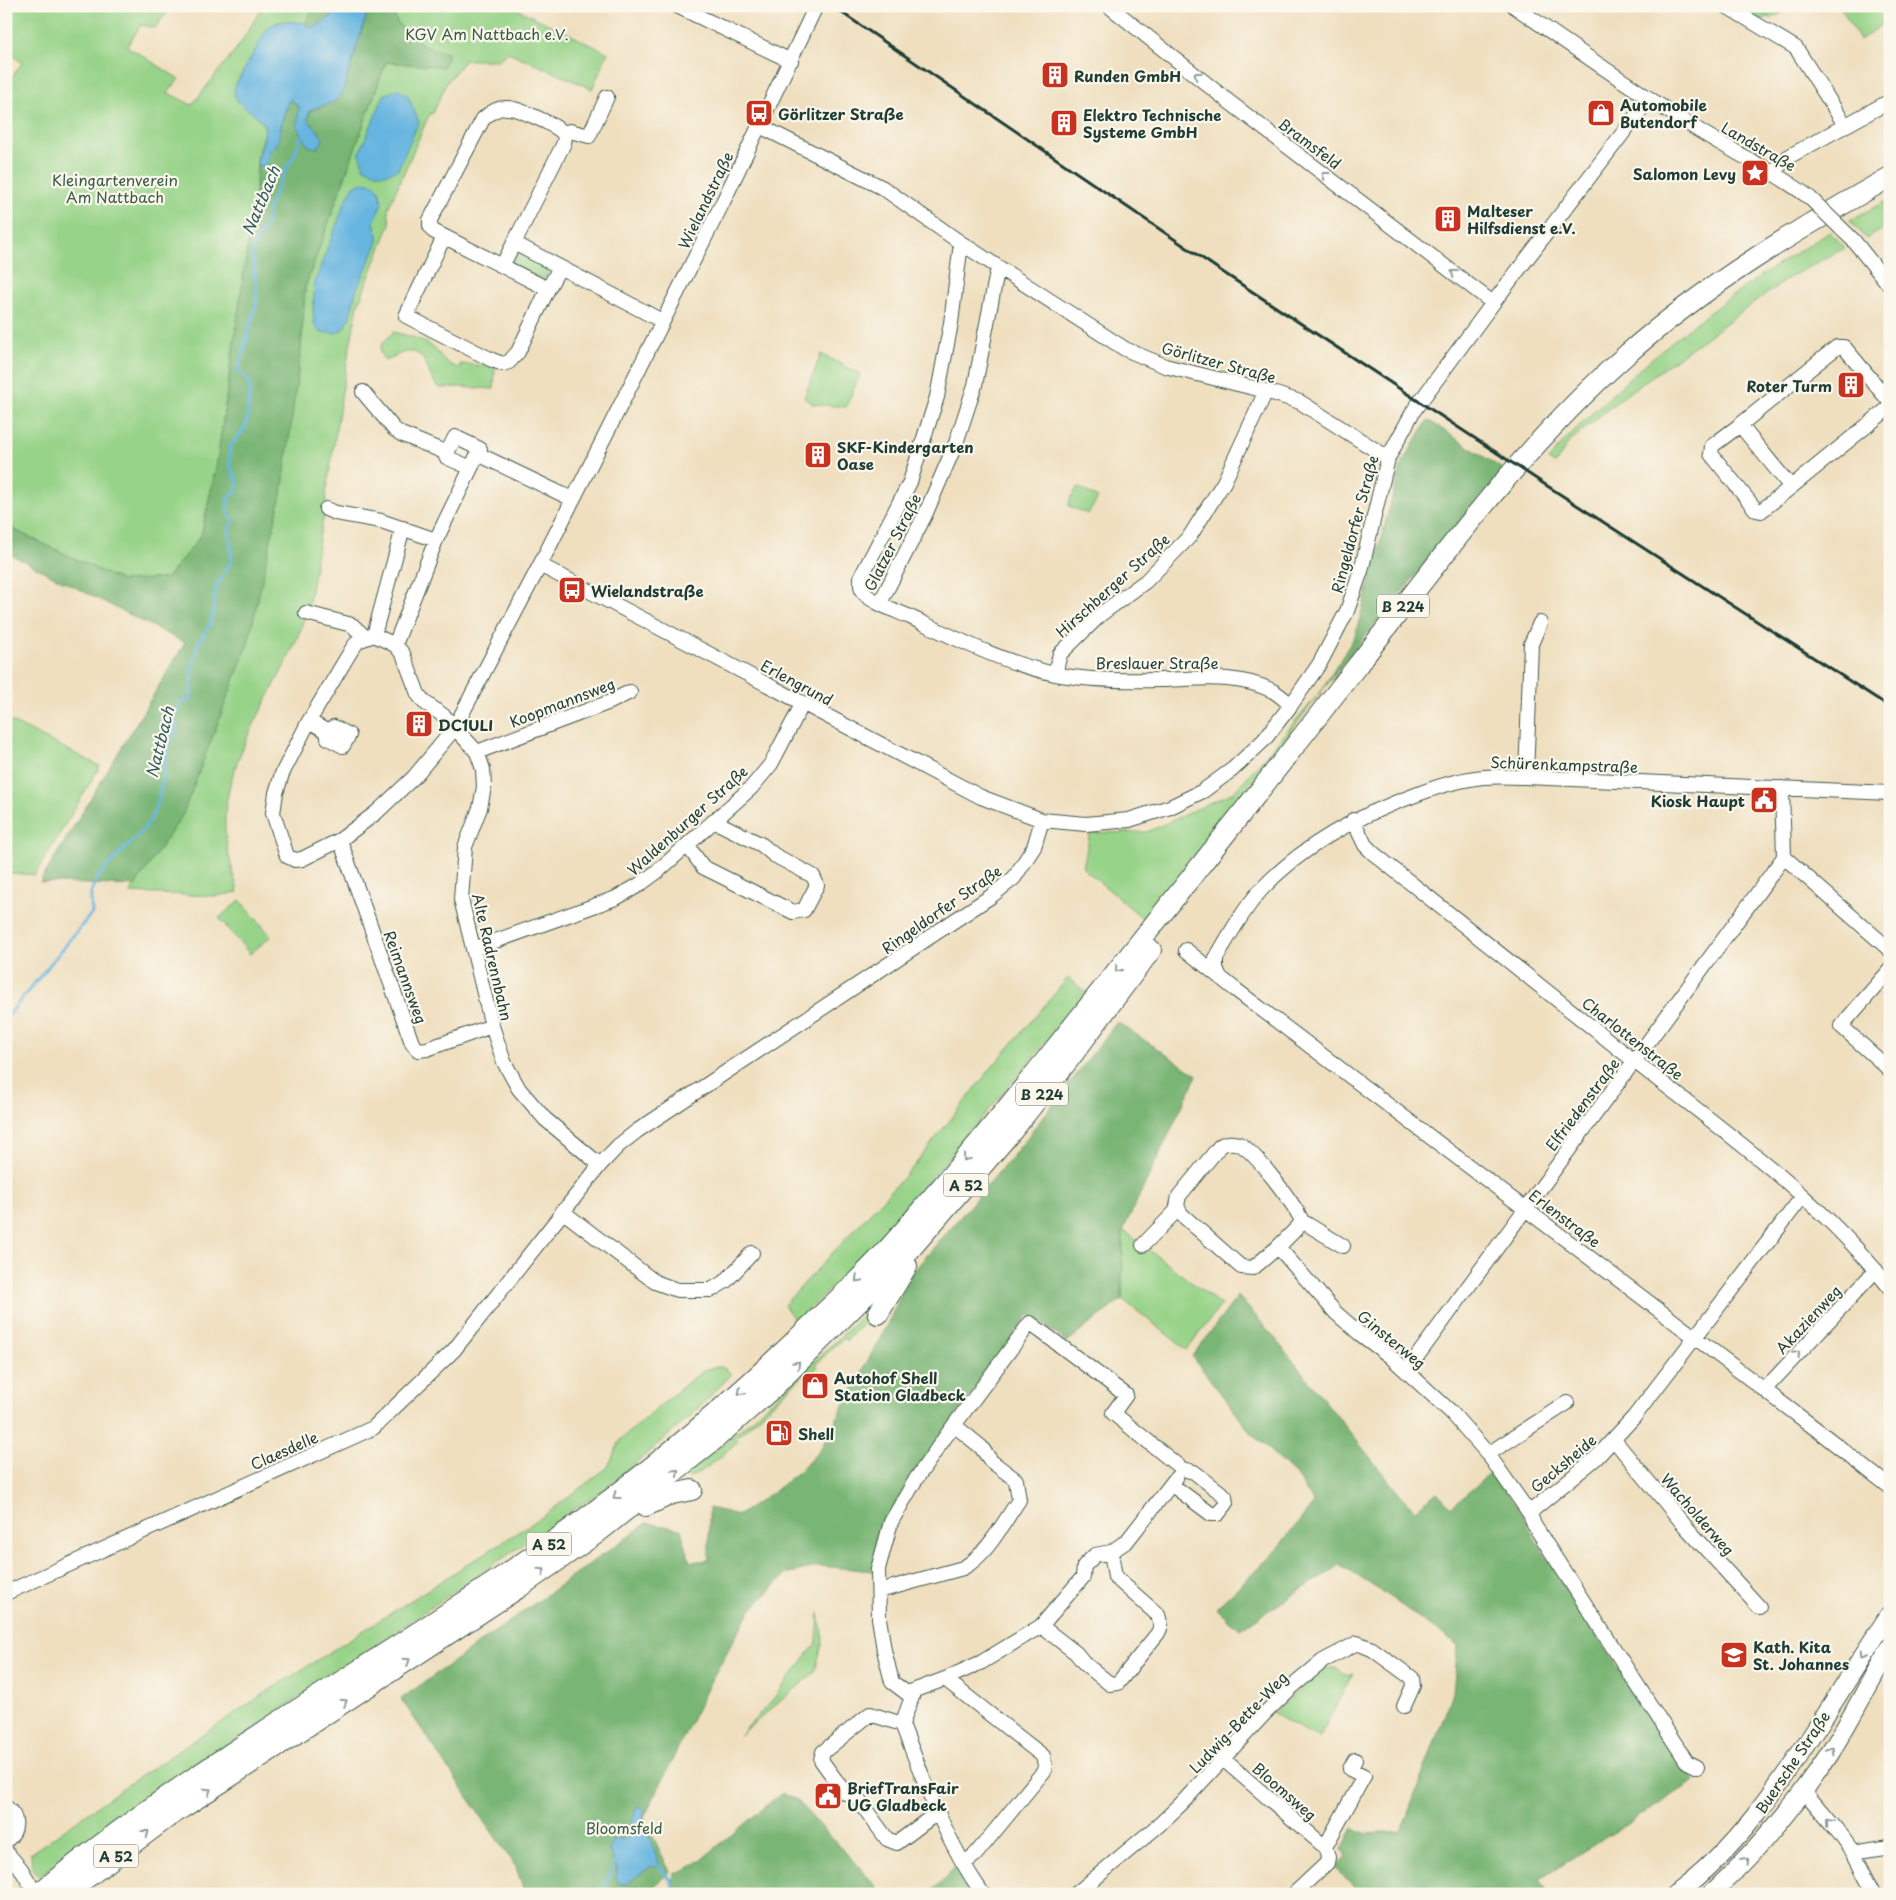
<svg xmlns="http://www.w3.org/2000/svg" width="1896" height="1900" font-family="'Playpen Sans',sans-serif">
  <rect width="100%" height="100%" fill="#fbf7ec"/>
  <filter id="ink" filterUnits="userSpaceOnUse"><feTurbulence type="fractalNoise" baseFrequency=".02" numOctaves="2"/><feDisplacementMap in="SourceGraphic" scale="10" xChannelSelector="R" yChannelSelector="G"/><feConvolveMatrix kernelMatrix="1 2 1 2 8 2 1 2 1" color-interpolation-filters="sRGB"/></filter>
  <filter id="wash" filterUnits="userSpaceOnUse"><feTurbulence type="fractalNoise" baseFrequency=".0096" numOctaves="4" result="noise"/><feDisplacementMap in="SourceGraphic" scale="20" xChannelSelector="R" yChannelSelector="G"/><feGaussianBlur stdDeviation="1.12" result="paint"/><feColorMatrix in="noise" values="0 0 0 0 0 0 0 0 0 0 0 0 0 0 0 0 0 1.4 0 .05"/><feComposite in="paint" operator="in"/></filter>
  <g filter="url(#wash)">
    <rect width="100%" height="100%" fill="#efdfbf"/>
    <path fill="#97d388" stroke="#5b885e" d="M6 6H172L155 28 141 25 127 46 179 79 168 93 192 105 240 44 263 6H305L312 10 306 23 277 22 267 29 257 118C273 129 259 143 257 158 256 167 257 177 256 186L217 463 201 536 167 578 122 581 6 526V85L22 63 6 50Z
      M391 6H511L608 53 592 89 508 52 498 60H465L447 82 433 113 429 115 388 209 390 224 358 305 346 367 326 494V509C314 547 316 589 301 628 278 692 222 757 225 829 226 850 233 871 238 892L217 896 130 893 183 814 301 349 305 288 386 62 420 65 449 55 425 46 397 23Z
      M1737 6H1793L1771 19 1768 16 1761 21Z
      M1840 6H1890V19L1860 40Z
      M1890 199V225L1866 239 1850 220Z
      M1830 232 1845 248 1790 277 1619 400 1569 442 1555 464 1548 460C1570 433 1595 410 1620 387 1684 327 1755 277 1830 232Z
      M517 251 550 267 544 280 510 264Z
      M393 332C405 335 419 338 430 345 441 353 445 366 460 368V364L495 366 494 389 460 387 441 388C426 381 429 348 406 352 398 353 393 359 385 361 375 346 383 344 393 332Z
      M821 354 860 374 846 407 813 404 804 398Z
      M1078 487 1098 498 1088 514 1069 506 1070 499Z
      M1320 693 1146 921 1083 868 1090 833 1147 832 1234 792Z
      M6 719 100 766 35 875 6 873Z
      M240 900 271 936 250 954 219 918Z
      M1068 978 1087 993 878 1242 796 1322 784 1305 913 1167 993 1066Z
      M1123 1230 1221 1305 1187 1350 1122 1299Z
      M878 1297 876 1310 846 1341 843 1338 816 1364 818 1367 808 1377 805 1374 736 1438 738 1441C723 1455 708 1469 689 1478L686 1475 750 1421 854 1324Z
      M713 1367H722L732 1374 692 1415 610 1485 38 1876 32 1869 31 1853 127 1785 273 1688 545 1515 608 1467 621 1439 680 1389 704 1370Z
      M819 1613 823 1640 815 1672 739 1736 770 1703 817 1642Z
      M1325 1668H1335L1349 1675 1353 1673 1319 1738 1273 1714Z"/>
    <path fill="#79b574" stroke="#4c7954" d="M314 6H338L331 17 315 27 307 26 306 23Z
      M367 6H391L397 23 425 46 449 54 443 67 386 62 305 288 301 349 283 486 248 644 183 814 135 886 40 882 185 643 6 552V526L122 581 167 578 201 536 217 463 256 186 257 165 261 167 267 164 269 150 281 125 290 99 299 107 297 126 303 140 320 132 314 127 308 120 310 111 339 99 343 91 366 17Z
      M1428 420 1504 470 1368 632 1320 693 1355 636 1401 465Z
      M1117 1022 1197 1075 1123 1230 1122 1299 1067 1342 1029 1314 902 1491 873 1571 820 1566 786 1574 750 1611 710 1682 644 1818 670 1872 646 1894H525L516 1867 401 1699 647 1523 681 1529 690 1562 709 1560V1508L739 1515C767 1497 797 1476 820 1450L887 1325 911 1274 1016 1152Z
      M1238 1296 1274 1337 1400 1495 1415 1510 1437 1492 1451 1507 1491 1473 1494 1474 1520 1511 1535 1539 1576 1605 1695 1781 1540 1879 1549 1894H1360C1351 1881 1343 1878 1335 1867L1346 1858 1342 1849 1353 1828 1366 1834 1401 1832 1453 1693 1458 1645 1381 1591 1340 1565 1240 1629 1216 1608 1272 1555 1314 1503 1295 1474 1252 1434 1192 1356Z
      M782 1793 796 1800 864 1872 882 1894H672L674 1874 689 1868 702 1859Z
      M959 1866 974 1894H929L955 1867Z"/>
    <path fill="#66b5e0" stroke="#42798a" d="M338 6 367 7 366 17 343 91C334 108 324 102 309 111L308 120C314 127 320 131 323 140L318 148 308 146 297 126 299 107 290 99 284 113 277 145 269 150 267 164 261 167 257 165C257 155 269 131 263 123 255 110 227 104 236 84L267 29 272 25 284 21 306 23 307 26 315 27 331 17Z
      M398 89 408 96 419 122 398 169C384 177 379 174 364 168L359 154 384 95Z
      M362 182 374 184 380 192 382 203 374 222 379 239 356 291 350 316 344 329 335 333H321L315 326 313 312 315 281 346 200 354 186Z
      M637 1806 645 1809 643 1820 660 1866 650 1867 626 1884H619L616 1878 617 1867 609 1850 613 1840 627 1838Z"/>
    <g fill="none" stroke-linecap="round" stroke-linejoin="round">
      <path stroke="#66b5e0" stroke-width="3" d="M6 1018 92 913C92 906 90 901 91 894 94 871 136 843 149 822 158 807 160 790 164 774 163 770 169 744 170 741 172 737 175 734 177 730L174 716 182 701H190L193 666 198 643 208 628 213 615 216 585 223 577 232 560 229 529 233 520 227 509 228 498 235 493 238 483 230 466V447L246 427 250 391 249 380 238 372 256 304 257 294 252 250 266 224 269 206 285 171 295 154 301 136
        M659 1866 672 1882 673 1894
        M603 1894 602 1892 615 1863"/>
    </g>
  </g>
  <g filter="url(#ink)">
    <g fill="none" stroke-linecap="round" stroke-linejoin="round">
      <defs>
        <path id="minor" d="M677 6 791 61
          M1109 6 1228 101 1493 303
          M1514 6C1574 48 1634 90 1695 128 1733 152 1775 171 1810 198
          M1726 6 1796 48 1845 125
          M760 126 883 188 961 243 1125 349 1165 366 1266 391 1300 402 1388 458
          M563 133 570 131 589 136 607 97
          M1772 173 1788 157 1890 101
          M444 237 406 316 492 360 503 364 509 362 518 352 548 289
          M1854 241 1890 286
          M514 243 564 143C565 139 565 135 562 132 555 125 518 108 508 108 498 107 490 112 483 119L430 220V226L433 231 548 289 560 267
          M961 243 951 323 937 397 910 482 861 577C861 582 860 588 863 592 872 603 897 611 910 617 957 639 1004 663 1055 674 1090 681 1126 681 1161 680 1198 679 1238 673 1273 691 1280 695 1286 701 1291 705
          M502 266 514 243 662 321
          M363 392 394 429 401 434 447 453 446 457 471 468 480 449 455 437 447 453
          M1890 402 1844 347H1837L1740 425 1791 487 1890 407
          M1740 425 1712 446 1711 454 1756 510 1761 511 1791 487
          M478 454 572 499
          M326 509 336 513 381 521 436 540
          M540 565 981 797 1042 820 1086 824 1129 820 1170 807 1203 791 1233 769 1264 740 1291 705 1320 663 1347 611 1361 571 1388 458 1414 410 1493 303 1649 99
          M880 603 925 515 956 443 975 385 998 267
          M306 613 352 625 365 637
          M374 635 403 528
          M395 645 436 540 471 468
          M1055 674 1060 654 1101 614 1146 581 1190 536 1224 482 1266 391
          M309 721 328 732 334 727 349 735 343 746 328 738V732
          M477 752 610 702 630 692
          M1526 777 1531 644 1540 623
          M1782 788 1784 857 1890 950
          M1353 820 1365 845 1373 853C1459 922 1546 991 1633 1060 1721 1129 1821 1199 1890 1288
          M340 840 412 1043 418 1050 427 1049 492 1026
          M687 845 703 867 793 912 804 910 817 885 813 876 774 855 762 845 714 821
          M473 949 616 898 639 885 658 871 751 788 771 764 803 703
          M1186 950 1236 990 1816 1429 1890 1487
          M1890 970 1841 1026 1890 1070
          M1220 977 1216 968V958C1229 936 1243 910 1260 891 1303 844 1359 815 1418 794 1439 786 1461 779 1484 777 1498 776 1512 777 1526 777L1890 793
          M600 1165 545 1119 519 1089 504 1062 492 1026 461 899 465 847 480 808 484 787 483 769 477 752 444 716 424 702 418 694 403 654 395 645 374 635 358 641 352 649 309 721 282 774 276 793 273 813 287 856 295 860 302 859 340 840 377 812 414 777 454 729 540 565 723 202 816 6
          M562 1211 655 1282 677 1290H711L726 1281 752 1253
          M1302 1221 1343 1246
          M1143 1245 1178 1209
          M1278 1247 1298 1227 1302 1221C1294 1204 1255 1151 1239 1144 1232 1142 1226 1142 1220 1146L1179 1196 1177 1206 1181 1214 1241 1267 1253 1268 1278 1247 1336 1313 1360 1334 1391 1357 1451 1412 1488 1454 1530 1514 1534 1525 1687 1762 1697 1767
          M1407 1370 1784 857
          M1764 1390 1876 1270
          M1614 1440 1685 1526 1759 1607
          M1488 1454 1567 1403
          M1530 1514 1535 1508 1596 1458 1634 1417 1803 1196
          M879 1591 963 1568C988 1554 1003 1523 1019 1500L1016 1480 991 1461 981 1447 954 1425
          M6 1593 373 1428 454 1350 600 1165 618 1146 637 1131 990 897 1014 878 1034 847 1042 820
          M1041 1626 1083 1577 1084 1566 1095 1555 1111 1552 1127 1541 1176 1478
          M945 1679 1043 1756 1045 1765 1044 1771 975 1855 964 1863
          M907 1693 945 1679 982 1662 1041 1626 1076 1653 1085 1664 1110 1684 1118 1683 1158 1633 1161 1626 1158 1615 1115 1577 1111 1552
          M902 1724 870 1714 823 1752 821 1760 845 1793 854 1794 887 1839 897 1843 938 1812
          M1223 1759 1325 1847 1328 1857 1327 1863 1294 1894
          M1804 1791 1836 1829 1853 1852 1875 1894
          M6 1807C19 1817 18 1831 6 1841
          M1325 1847 1364 1776 1350 1769 1355 1760
          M6 1852 21 1869 36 1894
          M1853 1852 1890 1846
          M983 1894C947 1844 924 1781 902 1724L912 1697 892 1682 884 1650 879 1618 878 1569 891 1522 916 1479 946 1436 1030 1323 1126 1395 1113 1413 1182 1469 1194 1472 1225 1496 1226 1504 1218 1514H1211L1172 1485
          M1076 1894 1160 1824 1181 1804 1265 1713 1293 1686 1323 1661 1357 1643 1372 1649 1412 1678 1413 1686 1404 1706"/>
        <path id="major" d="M1676 1894C1737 1849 1779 1786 1820 1723 1843 1687 1866 1650 1890 1614
          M1711 1894C1757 1851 1797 1804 1831 1751 1852 1718 1869 1682 1890 1648"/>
        <path id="highway" d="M878 1314 907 1266
          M646 1506 672 1494 692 1490
          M38 1894C183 1774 348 1681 503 1576 617 1500 722 1413 819 1317 841 1296 863 1276 883 1254 904 1232 922 1208 942 1186 986 1134 1029 1081 1072 1027 1168 907 1263 787 1357 666 1441 558 1523 447 1625 356 1705 285 1797 230 1890 177
          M65 1894 167 1818 517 1589 596 1534 713 1441 773 1388 902 1259 1013 1130 1071 1057 1151 950"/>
      </defs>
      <use href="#minor" stroke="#3e5549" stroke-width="16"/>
      <use href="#major" stroke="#3e5549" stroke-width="20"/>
      <use href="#highway" stroke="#3e5549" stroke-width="22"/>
      <use href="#minor" stroke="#fff" stroke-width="14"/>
      <use href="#major" stroke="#fff" stroke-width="18"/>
      <use href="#highway" stroke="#fff" stroke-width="20"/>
      <path stroke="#1f3d34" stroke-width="3" d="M832 6 1224 273 1538 480 1890 707"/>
      <defs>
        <path id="minor-bridge" d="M1810 198 1854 241"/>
      </defs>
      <use href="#minor-bridge" stroke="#3e5549" stroke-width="16" stroke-linecap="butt"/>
      <use href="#minor-bridge" stroke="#fff" stroke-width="14"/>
    </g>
    <defs><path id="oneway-chevron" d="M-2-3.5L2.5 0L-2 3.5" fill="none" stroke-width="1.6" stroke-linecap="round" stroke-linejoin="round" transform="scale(1.25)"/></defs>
    <g stroke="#8f9e9a">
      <use href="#oneway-chevron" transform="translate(1197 75) rotate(-142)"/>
      <use href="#oneway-chevron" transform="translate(1325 175) rotate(-143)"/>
      <use href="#oneway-chevron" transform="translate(1454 273) rotate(-143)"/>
      <use href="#oneway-chevron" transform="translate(1118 969) rotate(129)"/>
      <use href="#oneway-chevron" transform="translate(966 1158) rotate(130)"/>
      <use href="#oneway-chevron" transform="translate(858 1279) rotate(136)"/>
      <use href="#oneway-chevron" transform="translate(1797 1354) rotate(-47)"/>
      <use href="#oneway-chevron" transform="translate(797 1364) rotate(-45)"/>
      <use href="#oneway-chevron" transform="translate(741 1392) rotate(138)"/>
      <use href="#oneway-chevron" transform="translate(676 1472) rotate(-39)"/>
      <use href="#oneway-chevron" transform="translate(616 1496) rotate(144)"/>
      <use href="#oneway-chevron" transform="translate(542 1571) rotate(-35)"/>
      <use href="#oneway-chevron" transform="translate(1863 1655) rotate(123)"/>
      <use href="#oneway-chevron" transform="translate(407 1661) rotate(-33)"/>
      <use href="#oneway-chevron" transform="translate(344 1702) rotate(-33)"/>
      <use href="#oneway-chevron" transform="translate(1831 1750) rotate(-58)"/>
      <use href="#oneway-chevron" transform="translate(208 1791) rotate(-33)"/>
      <use href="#oneway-chevron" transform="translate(1829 1821) rotate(-130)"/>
      <use href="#oneway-chevron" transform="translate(146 1833) rotate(-37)"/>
      <use href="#oneway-chevron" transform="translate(1746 1860) rotate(-48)"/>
    </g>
  </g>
  <defs>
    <symbol id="building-square" viewBox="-11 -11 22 22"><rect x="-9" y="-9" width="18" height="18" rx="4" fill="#c8321e" stroke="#fbf7ec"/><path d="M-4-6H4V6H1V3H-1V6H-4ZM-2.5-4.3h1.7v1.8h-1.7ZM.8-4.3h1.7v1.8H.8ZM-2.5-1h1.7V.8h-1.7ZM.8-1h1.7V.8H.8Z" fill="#fff"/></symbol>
    <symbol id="bus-square" viewBox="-11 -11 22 22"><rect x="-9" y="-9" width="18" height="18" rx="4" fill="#c8321e" stroke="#fbf7ec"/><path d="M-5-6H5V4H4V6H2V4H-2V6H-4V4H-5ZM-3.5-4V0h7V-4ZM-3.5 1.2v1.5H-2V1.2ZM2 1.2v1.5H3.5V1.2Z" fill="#fff"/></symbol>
    <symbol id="shop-square" viewBox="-11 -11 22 22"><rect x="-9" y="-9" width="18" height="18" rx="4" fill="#c8321e" stroke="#fbf7ec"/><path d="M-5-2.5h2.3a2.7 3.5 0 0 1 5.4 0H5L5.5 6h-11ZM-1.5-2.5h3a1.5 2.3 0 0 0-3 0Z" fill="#fff"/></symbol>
    <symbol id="sight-square" viewBox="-11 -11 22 22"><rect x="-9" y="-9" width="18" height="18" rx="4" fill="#c8321e" stroke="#fbf7ec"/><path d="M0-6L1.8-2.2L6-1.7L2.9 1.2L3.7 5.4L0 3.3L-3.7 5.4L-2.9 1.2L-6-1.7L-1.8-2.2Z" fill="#fff"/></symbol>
    <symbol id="civic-square" viewBox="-11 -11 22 22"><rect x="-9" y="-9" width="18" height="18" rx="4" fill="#c8321e" stroke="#fbf7ec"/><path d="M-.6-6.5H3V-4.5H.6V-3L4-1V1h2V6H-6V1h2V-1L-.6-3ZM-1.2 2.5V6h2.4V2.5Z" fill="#fff"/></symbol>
    <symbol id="fuel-square" viewBox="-11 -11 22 22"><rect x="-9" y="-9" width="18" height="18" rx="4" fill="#c8321e" stroke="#fbf7ec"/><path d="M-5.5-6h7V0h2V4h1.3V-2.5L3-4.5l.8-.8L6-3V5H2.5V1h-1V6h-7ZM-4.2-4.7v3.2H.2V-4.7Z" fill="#fff"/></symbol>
    <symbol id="school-square" viewBox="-11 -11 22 22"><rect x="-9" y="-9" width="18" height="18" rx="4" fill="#c8321e" stroke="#fbf7ec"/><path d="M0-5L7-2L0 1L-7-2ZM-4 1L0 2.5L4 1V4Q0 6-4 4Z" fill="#fff"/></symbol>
  </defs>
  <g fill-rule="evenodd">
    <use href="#building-square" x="1039" y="59" width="32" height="32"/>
    <use href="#bus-square" x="743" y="97" width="32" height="32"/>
    <use href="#shop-square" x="1585" y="97" width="32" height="32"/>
    <use href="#building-square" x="1048" y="107" width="32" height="32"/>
    <use href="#sight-square" x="1739" y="157" width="32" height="32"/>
    <use href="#building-square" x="1432" y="203" width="32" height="32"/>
    <use href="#building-square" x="1835" y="369" width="32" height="32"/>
    <use href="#building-square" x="802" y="439" width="32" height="32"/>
    <use href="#bus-square" x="556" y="574" width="32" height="32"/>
    <use href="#building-square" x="403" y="708" width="32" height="32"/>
    <use href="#civic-square" x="1748" y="784" width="32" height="32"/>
    <use href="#shop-square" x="799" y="1370" width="32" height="32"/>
    <use href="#fuel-square" x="763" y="1417" width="32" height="32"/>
    <use href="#school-square" x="1718" y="1639" width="32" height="32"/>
    <use href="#civic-square" x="812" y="1780" width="32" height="32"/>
  </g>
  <g text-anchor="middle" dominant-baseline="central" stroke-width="4.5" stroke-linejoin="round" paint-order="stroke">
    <g fill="#fbf7ec" stroke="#61756b" stroke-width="1">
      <rect x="1377" y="594.5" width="52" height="23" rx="4"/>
      <rect x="1016" y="1082.5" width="52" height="23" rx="4"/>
      <rect x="943.5" y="1173.5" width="45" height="23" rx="4"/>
      <rect x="526.5" y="1532.5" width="45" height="23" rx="4"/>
      <rect x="93.5" y="1844.5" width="45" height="23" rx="4"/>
    </g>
    <g font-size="14" font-weight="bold" fill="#1f3d34">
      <text x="1403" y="606">B 224</text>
      <text x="1042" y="1094">B 224</text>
      <text x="966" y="1185">A 52</text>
      <text x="549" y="1544">A 52</text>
      <text x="116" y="1856">A 52</text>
    </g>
    <g font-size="15" fill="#375b45" stroke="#fbf7ec">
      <text x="487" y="33">KGV Am Nattbach e.V.</text>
      <text x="115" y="179">Kleingartenverein<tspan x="115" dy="17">Am Nattbach</tspan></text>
      <text x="624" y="1827">Bloomsfeld</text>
    </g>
    <g font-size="15" font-weight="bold" fill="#1f3d34" stroke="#fbf7ec" text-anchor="start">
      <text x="1074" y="75">Runden GmbH</text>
      <text x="1620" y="104">Automobile<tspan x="1620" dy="17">Butendorf</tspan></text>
      <text x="778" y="113">Görlitzer Straße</text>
      <text x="1083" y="114">Elektro Technische<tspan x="1083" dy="17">Systeme GmbH</tspan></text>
      <text x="1736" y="173" text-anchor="end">Salomon Levy</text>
      <text x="1467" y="210">Malteser<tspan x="1467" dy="17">Hilfsdienst e.V.</tspan></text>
      <text x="1832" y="385" text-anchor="end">Roter Turm</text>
      <text x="837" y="446">SKF-Kindergarten<tspan x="837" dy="17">Oase</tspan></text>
      <text x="591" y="590">Wielandstraße</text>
      <text x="438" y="724">DC1ULI</text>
      <text x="1745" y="800" text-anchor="end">Kiosk Haupt</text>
      <text x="834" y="1377">Autohof Shell<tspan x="834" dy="17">Station Gladbeck</tspan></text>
      <text x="798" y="1433">Shell</text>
      <text x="1753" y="1646">Kath. Kita<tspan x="1753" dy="17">St. Johannes</tspan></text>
      <text x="847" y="1787">BriefTransFair<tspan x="847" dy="17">UG Gladbeck</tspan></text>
    </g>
    <g font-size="15" fill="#1f3d34" stroke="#fbf7ec">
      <text transform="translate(1310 143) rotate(37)">Bramsfeld</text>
      <text transform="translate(1759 146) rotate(30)">Landstraße</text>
      <text transform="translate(705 200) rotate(-64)">Wielandstraße</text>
      <text transform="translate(1219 362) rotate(15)">Görlitzer Straße</text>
      <text transform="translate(1354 524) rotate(-75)">Ringeldorfer Straße</text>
      <text transform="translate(892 542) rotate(-63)">Glatzer Straße</text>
      <text transform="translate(1112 585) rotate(-42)">Hirschberger Straße</text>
      <text x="1157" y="662">Breslauer Straße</text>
      <text transform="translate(797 682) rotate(28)">Erlengrund</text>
      <text transform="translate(562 702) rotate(-21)">Koopmannsweg</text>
      <text transform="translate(1564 764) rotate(2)">Schürenkampstraße</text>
      <text transform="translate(687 820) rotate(-42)">Waldenburger Straße</text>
      <text transform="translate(941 909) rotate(-35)">Ringeldorfer Straße</text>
      <text transform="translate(493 957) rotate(77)">Alte Radrennbahn</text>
      <text transform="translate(406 977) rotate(70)">Reimannsweg</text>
      <text transform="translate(1633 1038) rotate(38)">Charlottenstraße</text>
      <text transform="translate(1582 1104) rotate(-53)">Elfriedenstraße</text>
      <text transform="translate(1565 1218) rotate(37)">Erlenstraße</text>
      <text transform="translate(1808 1319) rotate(-47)">Akazienweg</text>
      <text transform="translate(1392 1339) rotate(39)">Ginsterweg</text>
      <text transform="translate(284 1450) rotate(-24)">Claesdelle</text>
      <text transform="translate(1563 1463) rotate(-40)">Gecksheide</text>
      <text transform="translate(1698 1514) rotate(49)">Wacholderweg</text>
      <text transform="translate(1238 1722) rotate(-46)">Ludwig-Bette-Weg</text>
      <text transform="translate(1792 1762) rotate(-56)">Buersche Straße</text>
      <text transform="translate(1285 1791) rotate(41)">Bloomsweg</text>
    </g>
    <g font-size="16" font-style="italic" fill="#315b5f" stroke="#fbf7ec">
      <text transform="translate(260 200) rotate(-67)">Nattbach</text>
      <text transform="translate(159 742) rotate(-76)">Nattbach</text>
    </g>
  </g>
  <rect width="1896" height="1900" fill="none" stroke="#fbf7ec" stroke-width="25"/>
</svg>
